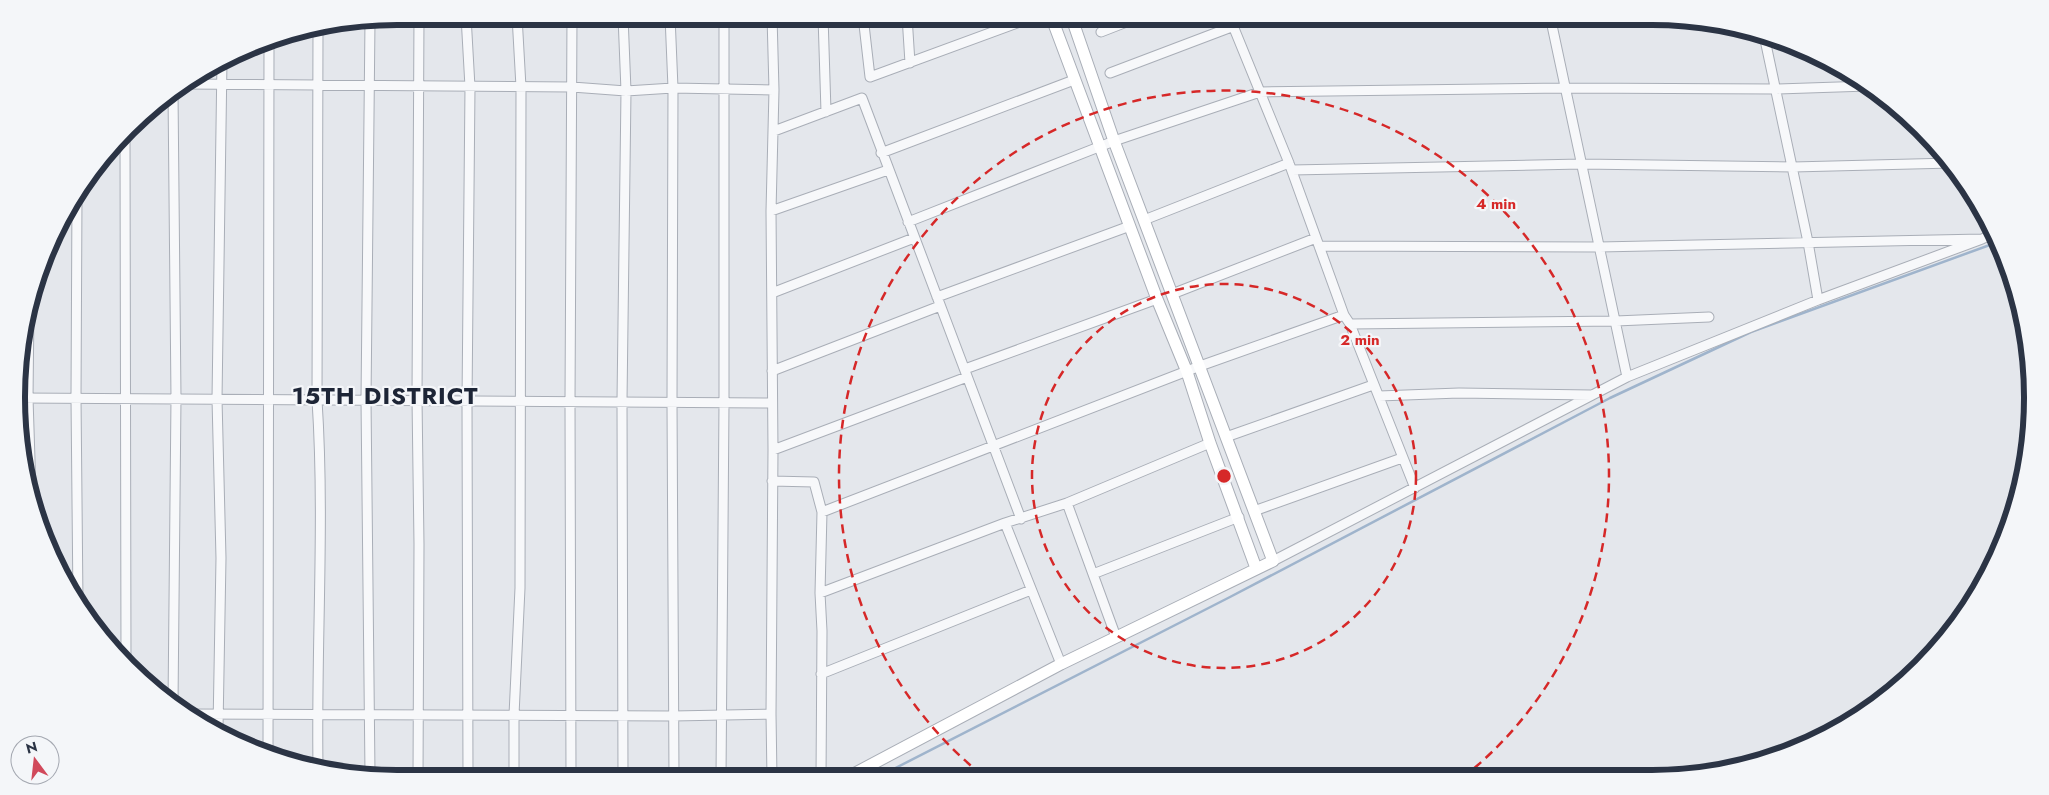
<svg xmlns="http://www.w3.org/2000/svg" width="2049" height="795" font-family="Jost,sans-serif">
  <rect width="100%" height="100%" fill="#e4e7ec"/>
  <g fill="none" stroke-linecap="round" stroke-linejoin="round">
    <path stroke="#9fb4cc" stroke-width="2.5" d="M876 778 1230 597 1610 398 1751 332 1998 242"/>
    <defs>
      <path id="street" d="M466 16 470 87 467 401 468 779
        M670 16 673 88 672 403 674 778
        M772 16 774 90 771 211 773 450 771 714 772 778
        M823 16 826 112
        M863 16 870 77 1036 16
        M907 16 910 63
        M1229 16 1289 163 1344 315 1350 324 1415 488
        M1550 16 1627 377
        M370 21 366 400 370 774
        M1101 32 1142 16
        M1764 35 1808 242 1818 300
        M1110 73 1234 26
        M183 84 572 87 626 91 673 88 774 90
        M173 92 176 398 173 704
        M774 131 862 98 1021 519
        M125 136 126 663
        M881 153 1074 80
        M1292 170 1581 164 1793 167 1952 163
        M77 195 76 398 78 603
        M771 211 888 170
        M1144 220 1289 163
        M908 222 1114 141 1260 92 1564 88 1776 89 1868 86
        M1319 246 1599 247 1982 239 1995 233
        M772 293 914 238
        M1172 294 1316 238
        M937 297 1130 226
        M29 307 28 398 31 491
        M1350 324 1616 321 1709 317
        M965 369 1157 299
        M772 371 940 306
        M1379 396 1459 393 1591 395
        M21 398 772 403
        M1226 437 1373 385
        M773 450 967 377
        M772 481 814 482 822 512 820 593 822 631 821 778
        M1067 503 1116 637
        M1254 511 1402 458
        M822 512 1200 366 1344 315
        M1005 523 1061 664
        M1273 561 1627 377 1818 300 1982 239
        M1093 574 1239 517
        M820 593 1005 523 1067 503 1210 443
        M821 674 1031 590
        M191 714 673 716 771 714
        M218 728 221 558 217 399 222 60
        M268 755 269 39
        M318 766C316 644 325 521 317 400L318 29
        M514 778V715L520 588 521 87 517 16
        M571 778 570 401 572 16
        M623 778 622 401 626 91 623 16
        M721 778 724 403V16
        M418 779 419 544 417 399 419 16"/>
      <path id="secondary" d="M1051 16 1157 299 1187 372 1210 443 1256 568
        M846 778 1061 664 1273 561 1114 141 1071 16"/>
    </defs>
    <use href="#street" stroke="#a9aeb7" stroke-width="11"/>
    <use href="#secondary" stroke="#a9aeb7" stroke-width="13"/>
    <use href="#street" stroke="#f7f8fa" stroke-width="9"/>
    <use href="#secondary" stroke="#fff" stroke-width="11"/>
  </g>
  <g fill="none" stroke="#d62828" stroke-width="2.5" stroke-dasharray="9 6">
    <circle cx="1224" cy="476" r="192"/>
    <path d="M982 775A385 385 0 1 1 1466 775"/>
  </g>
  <g text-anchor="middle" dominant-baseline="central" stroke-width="4.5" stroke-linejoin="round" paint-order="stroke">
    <g font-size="24" font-weight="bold" letter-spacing="1" fill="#1d2536" stroke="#f4f6f9">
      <text x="385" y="395">15TH DISTRICT</text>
    </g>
  </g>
  <path d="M0 0H2049V795H0ZM397 25H1652A372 372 0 0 1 2024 397V398A372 372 0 0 1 1652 770H397A372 372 0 0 1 25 398V397A372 372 0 0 1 397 25Z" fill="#f4f6f9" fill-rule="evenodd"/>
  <path fill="none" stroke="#2b3445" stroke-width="6" d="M397 25H1652A372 372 0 0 1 2024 397V398A372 372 0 0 1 1652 770H397A372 372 0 0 1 25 398V397A372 372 0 0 1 397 25Z"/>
  <circle cx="1224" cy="476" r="8" fill="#d62828" stroke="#f4f6f9" stroke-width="2.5"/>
  <g font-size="15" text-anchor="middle" font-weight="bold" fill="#d62828" stroke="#f4f6f9" stroke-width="4.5" stroke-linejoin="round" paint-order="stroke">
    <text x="1496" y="209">4 min</text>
    <text x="1360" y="345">2 min</text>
  </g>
  <g transform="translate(35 760) rotate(345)"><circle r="24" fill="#f4f6f9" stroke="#a4a8b1"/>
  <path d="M0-4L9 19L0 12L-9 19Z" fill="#d1495b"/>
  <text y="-8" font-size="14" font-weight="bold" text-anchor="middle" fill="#2b3445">N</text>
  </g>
</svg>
